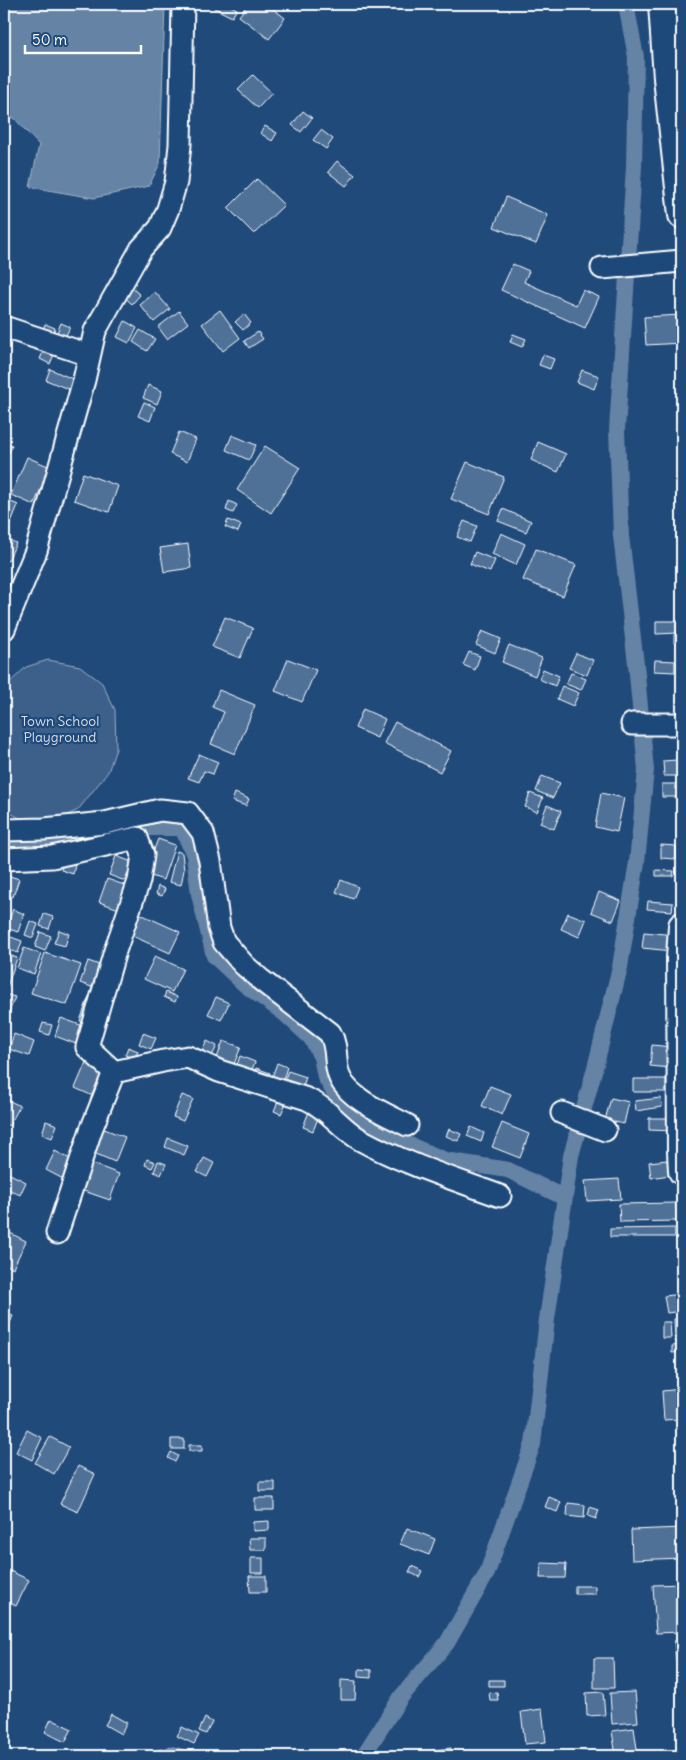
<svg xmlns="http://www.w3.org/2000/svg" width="686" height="1760" font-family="Delius,sans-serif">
  <rect width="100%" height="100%" fill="#1f4a7a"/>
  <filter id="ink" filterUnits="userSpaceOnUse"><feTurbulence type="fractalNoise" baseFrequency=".02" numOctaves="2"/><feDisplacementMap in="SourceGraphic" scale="10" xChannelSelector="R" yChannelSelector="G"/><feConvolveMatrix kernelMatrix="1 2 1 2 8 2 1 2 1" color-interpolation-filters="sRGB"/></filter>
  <g filter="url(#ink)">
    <path fill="#3c618b" stroke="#9eb0c5" d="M48 660 80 666 102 683 115 710 116 749 108 772 78 810 52 822 30 823 4 810V688L26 667Z"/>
    <path fill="#6583a4" stroke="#a3b5c8" d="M4 4H165L160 163 149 186 94 198 30 187 39 145 14 118 4 116Z
      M173 1747 200 1754 204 1756H153L155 1750Z"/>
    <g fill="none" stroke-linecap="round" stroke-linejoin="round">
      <path stroke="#6583a4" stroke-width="16" d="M4 843 78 840 143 828H182L194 855 199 894 214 956 245 985 285 1014 311 1038 321 1057 325 1077 339 1101 376 1131 445 1160 508 1170 565 1198
        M363 1756 401 1697 447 1643 487 1573 533 1444 547 1319 571 1156 596 1064 620 967 637 862 646 770 636 664 621 536 617 430 634 167 636 57 626 4"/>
    </g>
    <path fill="#507197" stroke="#fff" d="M216 4H227L237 9 232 17 214 8Z
      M248 4H267L285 18 269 39 239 16Z
      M253 75 272 93 258 108 238 90Z
      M303 111 312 118 301 132 292 125Z
      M265 126 277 133 272 141 260 133Z
      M321 130 333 139 326 149 313 140Z
      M337 161 355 175 346 186 328 172Z
      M257 179 284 205 254 234 228 208Z
      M506 197 548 215 536 244 494 227Z
      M513 264 529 271 524 282 576 305 583 290 599 297 585 328 501 290Z
      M129 285 140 295 132 304 121 294Z
      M155 292 170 309 154 322 140 305Z
      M220 310 240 338 223 351 202 324Z
      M179 311 188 323 167 339 158 327Z
      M244 314 251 323 243 330 235 322Z
      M682 315V343L646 345 644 317Z
      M125 321 137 328 129 343 117 337Z
      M61 323 70 327 64 340 55 337Z
      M45 324 55 328 51 338 41 334Z
      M140 330 155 339 147 351 133 342Z
      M258 332 263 339 249 348 244 341Z
      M513 334 526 339 522 347 510 342Z
      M45 347 55 352 50 364 40 359Z
      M543 355 554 359 550 369 539 365Z
      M50 369 77 381 73 391 46 380Z
      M582 370 599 376 594 389 577 382Z
      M148 385 162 391 157 404 143 398Z
      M144 402 155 407 150 421 138 416Z
      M179 432 196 439 187 462 170 454Z
      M232 435 256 445 249 460 226 450Z
      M4 442 12 445 9 453 4 451Z
      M538 442 566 454 558 472 531 460Z
      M265 446 300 468 271 513 237 490Z
      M27 457 50 467 34 505 11 495Z
      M467 462 504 477 489 514 451 499Z
      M83 473 118 486 109 512 74 500Z
      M4 499 18 505 7 532 4 531Z
      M229 501 237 505 233 513 226 510Z
      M503 509 531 521 526 532 498 521Z
      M228 520 241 525 238 532 225 527Z
      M464 521 477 526 470 542 457 537Z
      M501 533 525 544 516 565 492 554Z
      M4 538 16 543 8 561 4 559Z
      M188 544 191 568 164 572 160 548Z
      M536 549 576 565 563 596 523 580Z
      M475 552 495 560 490 572 470 564Z
      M225 617 253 628 240 658 212 647Z
      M656 621H678V633L656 634Z
      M482 631 501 639 495 653 476 645Z
      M674 635H682V643H674Z
      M509 645 542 658 535 676 502 662Z
      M469 652 480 656 475 670 463 665Z
      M576 653 593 660 587 675 569 668Z
      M288 659 316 670 302 702 275 691Z
      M655 660 675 661V672L654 671Z
      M543 669 559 676 555 686 539 679Z
      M571 673 586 679 581 690 566 684Z
      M562 686 579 693 573 706 557 699Z
      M219 690 255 705 235 754 211 744 224 712 212 707Z
      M363 709 385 719 377 738 355 728Z
      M395 722 451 751 440 772 384 743Z
      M199 754 218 762 213 774 204 771 199 782 188 778Z
      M677 760V776H664L663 761Z
      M542 776 560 783 553 798 536 791Z
      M662 784H677V797H662Z
      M235 793 249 799 246 806 232 801Z
      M530 793 543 798 537 812 525 807Z
      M601 793 624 798 617 832 595 827Z
      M547 805 561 811 554 829 540 823Z
      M158 839 175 845 163 880 145 874Z
      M661 845 676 846V859L661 858Z
      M177 851 182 853 184 870 181 885 169 882Z
      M116 856 132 862 125 881 109 875Z
      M64 861 75 865 73 874 61 870Z
      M656 870 674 871 673 876H656Z
      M4 874 19 879 13 897 4 894Z
      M107 879 133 888 125 911 99 902Z
      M341 880 358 887 353 899 336 892Z
      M158 886 165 889 162 896 156 894Z
      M599 892 621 901 613 921 591 912Z
      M648 901 673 903 672 911 647 909Z
      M13 909 24 914 18 932 6 928Z
      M136 912 180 932 170 953 126 933Z
      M568 913 586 920 579 937 561 929Z
      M44 914 53 917 49 929 40 926Z
      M30 921 38 924 33 938 25 935Z
      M59 930 69 934 65 946 54 943Z
      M40 932 51 936 45 951 35 947Z
      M644 932 674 935 672 951 642 948Z
      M8 936 22 941 18 953 4 948Z
      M24 948 41 954 34 974 17 968Z
      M4 953 17 958 7 987 4 986Z
      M45 953 81 965 67 1005 31 993Z
      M155 956 183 969 172 992 144 979Z
      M88 961 108 968 100 990 80 983Z
      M166 992 177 997 175 1002 164 997Z
      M4 994 15 997 6 1020 4 1019Z
      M89 996 100 999 91 1025 80 1021Z
      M216 997 229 1003 221 1020 208 1014Z
      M61 1018 83 1026 76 1044 55 1036Z
      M43 1023 52 1025 49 1035 40 1032Z
      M143 1033 156 1038 151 1049 139 1044Z
      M14 1034 34 1042 29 1056 9 1049Z
      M207 1041 217 1046 209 1062 199 1057Z
      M223 1041 241 1047 234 1064 217 1058Z
      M652 1045 672 1047 670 1068 650 1066Z
      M128 1047 138 1051 135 1059 125 1055Z
      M240 1056 255 1062 249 1077 235 1071Z
      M87 1060 105 1068 93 1096 75 1088Z
      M277 1063 287 1067 282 1083 271 1080Z
      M256 1068 270 1073 268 1079 254 1075Z
      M288 1071 306 1077 302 1090 283 1083Z
      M633 1079H666V1092H633Z
      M490 1086 511 1094 502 1115 482 1106Z
      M182 1095 193 1099 183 1121 173 1117Z
      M280 1096 288 1099 281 1114 274 1111Z
      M4 1098 20 1106 9 1126 4 1123Z
      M611 1098 629 1102 624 1124 605 1120Z
      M661 1098 662 1107 636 1111 635 1101Z
      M310 1109 320 1113 313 1131 303 1127Z
      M649 1118H674V1131L649 1130Z
      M46 1121 57 1125 52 1138 42 1134Z
      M502 1123 529 1134 520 1158 492 1147Z
      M99 1127 125 1137 115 1162 89 1151Z
      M471 1127 484 1133 481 1142 467 1136Z
      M449 1129 461 1134 458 1141 446 1136Z
      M168 1138 188 1146 184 1155 165 1147Z
      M55 1151 74 1161 65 1180 46 1170Z
      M204 1158 214 1163 207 1177 197 1172Z
      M147 1159 155 1162 152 1168 145 1165Z
      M667 1160 669 1175 651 1178 649 1162Z
      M158 1161 166 1164 161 1175 154 1172Z
      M88 1162 119 1174 110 1200 78 1189Z
      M4 1171 26 1182 20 1195 4 1187Z
      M619 1179 621 1199 587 1201 585 1181Z
      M676 1203 677 1221 620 1222 619 1204Z
      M675 1228V1237H610V1229Z
      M4 1230 26 1241 13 1268 4 1264Z
      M682 1294V1311L667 1313 664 1296Z
      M4 1312 13 1316 4 1337Z
      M682 1318V1341H675L674 1319Z
      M662 1322H670L671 1338H662Z
      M682 1345V1352L672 1353V1346Z
      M682 1389V1419L664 1420 662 1391Z
      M27 1430 42 1438 32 1460 16 1452Z
      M50 1437 69 1447 54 1474 35 1463Z
      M171 1439H184V1449H171Z
      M189 1445H202V1451H189Z
      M171 1452 178 1456 175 1462 168 1458Z
      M78 1466 95 1474 78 1512 60 1504Z
      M259 1482H275V1491H259Z
      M549 1497 561 1502 557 1512 545 1507Z
      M255 1498H274V1510H255Z
      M568 1503 585 1505 584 1518 567 1516Z
      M590 1507 599 1510 596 1519 588 1516Z
      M269 1521V1530L253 1531V1522Z
      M407 1528 435 1539 429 1555 400 1544Z
      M682 1528V1558L632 1560 631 1530Z
      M249 1538H266V1550H250Z
      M251 1558H263V1573H251Z
      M541 1563 566 1564 565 1578H540Z
      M412 1566 422 1571 419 1577 409 1572Z
      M4 1568 29 1580 16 1606 4 1600Z
      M249 1576H266V1592H250Z
      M682 1584V1632L656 1633 653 1585Z
      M575 1586H595V1594H575Z
      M682 1640V1659L676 1660 674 1641Z
      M594 1658H613L614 1688H594Z
      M359 1669 371 1670V1678L359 1677Z
      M341 1680 356 1681 355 1700H341Z
      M489 1680H504V1686H489Z
      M497 1692 498 1700H490L489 1693Z
      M603 1692 605 1715 587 1716 586 1693Z
      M635 1692 638 1722 612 1724 610 1693Z
      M542 1709 546 1742 525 1744 521 1712Z
      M111 1714 127 1723 121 1734 105 1725Z
      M205 1718 212 1722 206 1734 199 1731Z
      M51 1719 72 1729 65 1742 45 1732Z
      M182 1727 199 1735 194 1744 177 1736Z
      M634 1728 638 1756H616L612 1731Z
      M451 1748 452 1756H420L419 1752Z
      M594 1751V1756H562Z
      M550 1752V1756H533V1753Z"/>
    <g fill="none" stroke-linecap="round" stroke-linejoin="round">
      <defs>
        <path id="minor" d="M602 268 682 261
          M4 327 89 355
          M4 629 36 551 84 380 95 331 141 249 160 228 168 209 176 182 180 145 183 4
          M632 724H682
          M4 830 44 829 105 823 160 810 188 813 203 833 210 861 219 928 224 942 244 965 261 980 330 1033C339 1049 333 1063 340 1078 349 1099 388 1115 407 1125
          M4 859 52 857 137 838 143 855 139 881 115 951 87 1047 114 1072
          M562 1113 605 1130
          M57 1233 91 1130 114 1072 163 1061 188 1057 219 1071 307 1099C328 1108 341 1129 361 1140 405 1164 454 1179 500 1196"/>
        <path id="major" d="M662 4 667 78 682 215
          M682 926 680 958 681 1152 682 1171"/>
      </defs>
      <use href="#minor" stroke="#fff" stroke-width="25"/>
      <use href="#major" stroke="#fff" stroke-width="30"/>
      <use href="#minor" stroke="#1f4a7a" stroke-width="21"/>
      <use href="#major" stroke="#1f4a7a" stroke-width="26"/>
    </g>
  </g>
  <g text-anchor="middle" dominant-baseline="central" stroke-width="4.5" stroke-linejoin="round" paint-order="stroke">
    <g font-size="14" fill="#d8dfe8" stroke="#1f4a7a">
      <text x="60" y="721">Town School<tspan x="60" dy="16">Playground</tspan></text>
    </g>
  </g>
  <rect width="686" height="1760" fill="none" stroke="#1f4a7a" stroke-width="20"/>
  <rect x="10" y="10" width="666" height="1740" fill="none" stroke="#fff" stroke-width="2" filter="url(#ink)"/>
  <path d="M25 45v8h116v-8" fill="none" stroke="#ffffff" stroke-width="2.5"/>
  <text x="32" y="45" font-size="15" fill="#ffffff" stroke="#1f4a7a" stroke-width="4" paint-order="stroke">50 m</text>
</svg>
